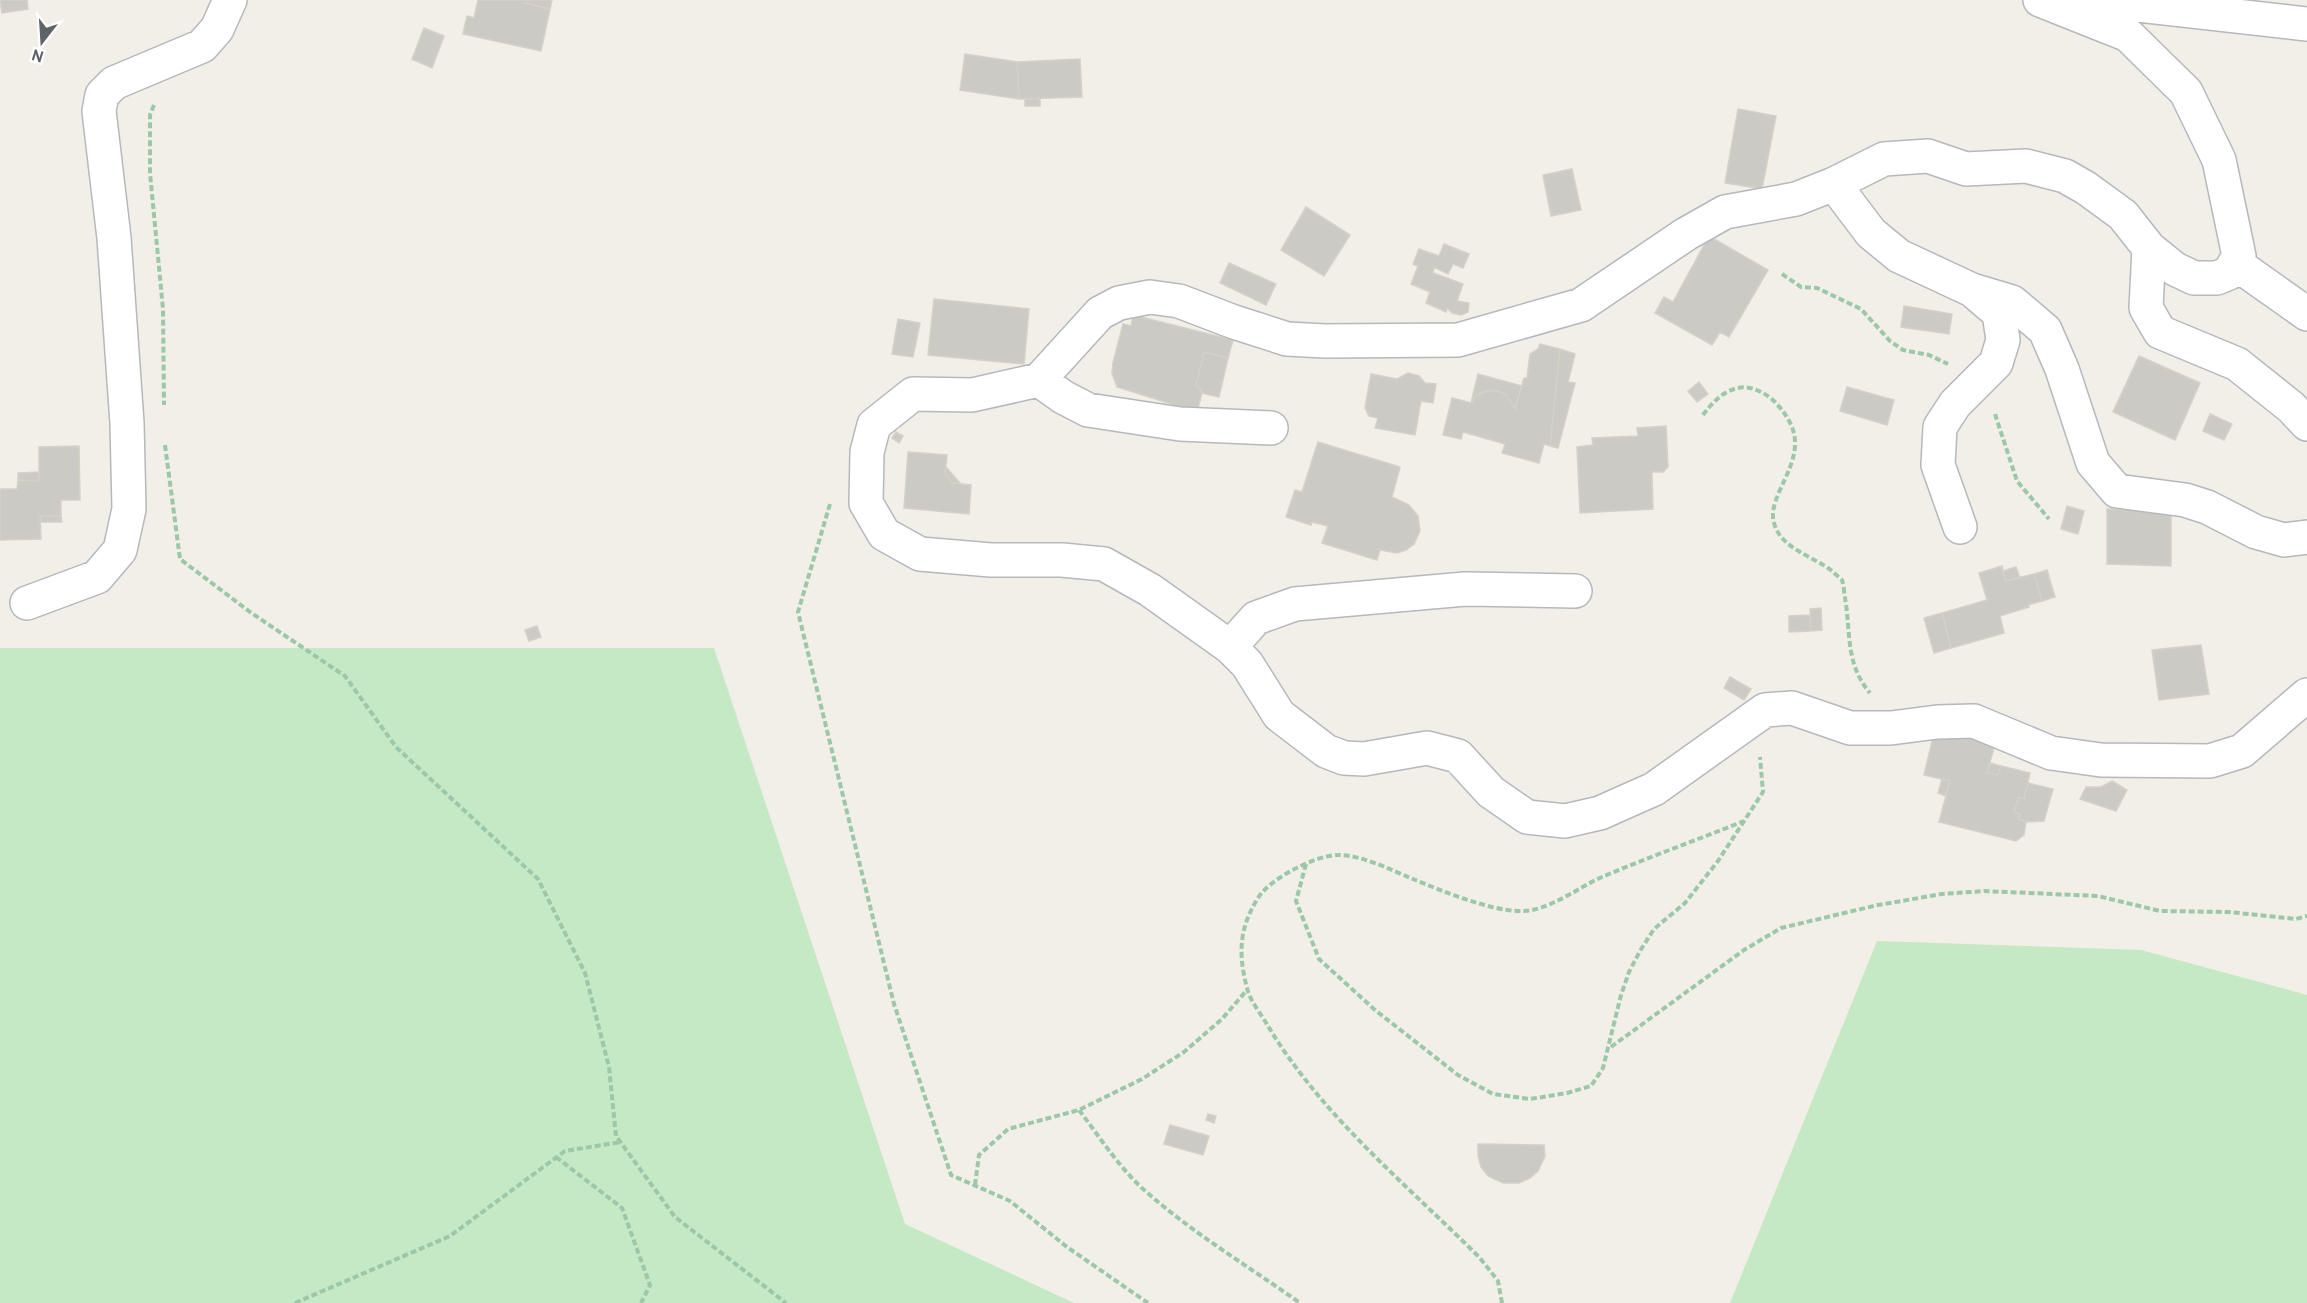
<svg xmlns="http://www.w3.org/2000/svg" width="2307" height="1303" font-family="Overpass,sans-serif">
  <rect width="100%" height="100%" fill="#f1efe8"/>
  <path fill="#c5e8c5" d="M0 648H714L905 1224 1074 1303H0Z
    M1877 941 2141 950 2307 995V1303H1730Z"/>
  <path fill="#cccac5" stroke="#d6d1c6" stroke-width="1.5" d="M0 0H27L28 9 2 13Z
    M478 0H526L525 3 550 9 541 51 463 34 467 16 474 18Z
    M526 0H552L550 9 525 3Z
    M424 28 444 36 432 68 412 59Z
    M965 54 1017 62 1019 99 960 90Z
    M1080 59 1082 97 1019 99 1017 62Z
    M1025 99H1040V106H1025Z
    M1738 109 1776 116 1762 189 1725 183Z
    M1572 169 1581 210 1551 216 1543 175Z
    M1306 207 1350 235 1324 276 1281 250Z
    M1709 236 1768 270 1729 337 1720 332 1712 345 1655 313 1664 297 1673 302Z
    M1444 244 1469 254 1463 268 1453 264 1448 274 1434 267 1433 273 1463 284 1457 301 1469 303 1468 312 1461 315 1452 313 1447 308 1446 312 1426 303 1430 292 1411 284 1418 266 1413 264 1419 249 1439 256Z
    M1229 263 1276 284 1266 305 1220 283Z
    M934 299 1029 309 1024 364 928 355Z
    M1904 306 1952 314 1949 334 1901 327Z
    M1133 315 1233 340 1228 358 1204 352 1196 385 1202 393 1197 412 1117 387 1112 373 1113 363 1123 324 1131 326Z
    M898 319 920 323 913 357 892 354Z
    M1540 344 1560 349 1550 446 1544 444 1539 463 1502 453 1505 444 1463 432 1461 439 1443 435 1452 398 1471 403 1477 395 1485 391H1498L1507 395 1515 409 1524 378H1527L1530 354 1538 349Z
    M1560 349 1575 354 1568 382 1575 383 1558 448 1550 446Z
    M1204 352 1228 358 1219 397 1202 393 1196 385Z
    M2139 356 2200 383 2175 440 2113 412Z
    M1408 373 1419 376 1425 383 1436 384 1433 403 1421 401 1415 435 1375 428 1378 418 1369 416 1365 408 1371 374 1397 379Z
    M1478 374 1522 386 1515 409 1507 395 1494 390 1477 395 1471 403Z
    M1699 382 1708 394 1697 402 1688 391Z
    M1847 387 1894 400 1887 425 1840 411Z
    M2210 414 2232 424 2224 440 2203 431Z
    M1666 426 1668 467 1663 472H1652L1653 509 1580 513 1577 447 1593 445 1592 438 1638 436 1637 428Z
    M896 432 903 436 899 443 892 438Z
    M1318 442 1400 467 1392 497 1409 505 1418 516 1420 531 1414 544 1406 550 1397 553 1380 550 1377 560 1322 543 1328 526 1312 522 1311 525 1286 517 1295 490 1302 492Z
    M79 446 80 500H61V516H40L41 539 0 540V489H17L18 480 39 481V447Z
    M908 452 947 455 945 474 953 483 971 485 969 514 904 508Z
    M946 467 960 483H953L945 474Z
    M39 472V481L18 480V473Z
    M2067 506 2084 511 2078 534 2061 529Z
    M2107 509 2171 511V566L2107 564Z
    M40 516H61L62 522H41Z
    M2002 566 2005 581 2034 574 2042 601 2028 605 2029 607 2000 616 2004 633 1951 648 1942 613 1987 600 1979 573Z
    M2016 567 2020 578 2005 581 2003 571Z
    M2047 570 2055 597 2042 601 2034 574Z
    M1821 608 1822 630 1811 631 1810 609Z
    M1942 613 1951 648 1934 653 1924 618Z
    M1810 615 1811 631 1789 632V616Z
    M537 626 541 637 529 641 525 630Z
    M2201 645 2209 694 2159 700 2152 650Z
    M1730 677 1751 689 1744 700 1724 688Z
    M1935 729 1995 744 1987 773 1998 775 2001 766 2030 773 2024 799 2019 797 2014 812 2020 814 2018 819 2026 822 2024 835 2016 841 1939 822 1950 781 1924 775Z
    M1990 763 2001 766 1998 775 1987 773Z
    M1942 779 1950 781 1946 796 1938 793Z
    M2112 781 2127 790 2116 811 2080 799 2086 787H2101Z
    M2028 783 2053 789 2044 821 2026 822 2018 819 2020 814 2014 812 2019 797 2024 799Z
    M1208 1114 1216 1116 1214 1123 1206 1120Z
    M1170 1125 1209 1136 1203 1155 1164 1144Z
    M1478 1144 1544 1145 1545 1156 1538 1171 1530 1178 1519 1183H1503L1488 1176 1481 1167 1478 1156Z"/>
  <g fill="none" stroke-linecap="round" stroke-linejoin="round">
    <defs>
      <path id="minor" d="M2040 0 2128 35 2186 92 2219 160 2239 256 2229 273 2217 278H2194L2175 269 2149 248 2123 215 2086 188 2065 176 2026 166 1966 169 1928 156 1884 159 1834 184 1796 199 1725 212 1686 234 1581 305 1458 340 1325 341 1287 339 1234 322 1179 301 1150 297 1119 303 1100 313 1039 380 972 395 913 394 874 425 867 452 866 503 884 534 920 554 991 560H1062L1104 564 1150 590 1230 647 1247 664 1279 715 1326 751 1344 758 1364 759 1427 748 1458 756 1491 792 1527 817 1565 821 1600 813 1654 789 1765 710 1792 708 1850 728H1891L1937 722 1974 721 2051 753 2101 760 2210 761 2242 751 2307 695
        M2094 0 2307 24
        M1834 184 1871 233 1899 256 1972 290 1999 313 2003 340 1996 363 1955 404 1940 427 1938 465 1960 527
        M2149 248 2146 308 2160 332 2237 364 2291 407 2307 424
        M2235 263 2307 314
        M1972 290 2012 302 2045 330 2062 369 2093 463 2117 491 2185 500 2207 507 2256 532 2284 540 2307 537
        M1039 380 1063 397 1088 410 1180 424 1271 428
        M27 603 97 577 120 550 129 509 127 423 114 238 99 111 102 95 114 83 202 46 217 29 230 0
        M1230 647 1256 618 1295 604 1465 589 1575 591"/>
    </defs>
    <use href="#minor" stroke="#b5b8bc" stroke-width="36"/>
    <path stroke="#9cc7a9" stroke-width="4" stroke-dasharray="6 3" stroke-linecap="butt" d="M154 105 150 115V173L163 309 164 405
      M1782 274 1801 287 1817 288 1861 309 1890 341 1903 350 1929 355 1948 364
      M1995 414 2017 481 2049 519
      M1703 415C1712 403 1723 391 1738 388 1751 385 1766 393 1775 402 1806 435 1796 456 1779 492 1775 503 1771 511 1774 523 1781 549 1813 556 1832 571 1834 574 1840 577 1842 580 1844 585 1844 593 1845 598 1851 632 1845 664 1870 693
      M165 445 180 559 250 612 345 676 396 747 538 879 585 973 609 1067 616 1136 675 1217 786 1303
      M830 504 798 612 894 1004 951 1175 1010 1201 1067 1247 1148 1303
      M1306 864 1296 901 1319 959 1375 1010 1458 1075 1493 1094 1530 1099 1567 1093 1591 1086 1603 1068 1621 995 1629 972 1640 951 1654 929 1685 903 1718 861 1763 792 1760 757
      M1611 1047 1744 950 1781 928 1878 905 1942 894 1984 891 2098 896 2160 911 2229 912 2296 919 2307 916
      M1079 1110C1099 1136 1118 1166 1143 1189 1191 1232 1248 1266 1300 1303
      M556 1157 622 1208 650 1285 641 1303
      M975 1185 979 1155 1008 1129 1079 1110 1142 1079 1184 1052 1222 1019 1247 990
      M295 1303 450 1236 565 1151 621 1142
      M1502 1303 1498 1281 1480 1258C1407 1185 1322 1116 1268 1026 1261 1014 1250 1001 1247 988 1238 954 1239 928 1258 898 1269 879 1316 855 1338 855 1362 855 1391 870 1413 879 1442 891 1490 911 1521 911 1547 912 1579 887 1602 877 1649 857 1697 840 1744 821"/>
    <use href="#minor" stroke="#fff" stroke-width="33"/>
  </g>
  <g transform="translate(42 42) rotate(197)" stroke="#ffffff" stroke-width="4.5" paint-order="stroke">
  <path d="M0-4.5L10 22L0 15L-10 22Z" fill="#5f6368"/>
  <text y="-9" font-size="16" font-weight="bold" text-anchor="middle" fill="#5f6368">N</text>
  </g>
</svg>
